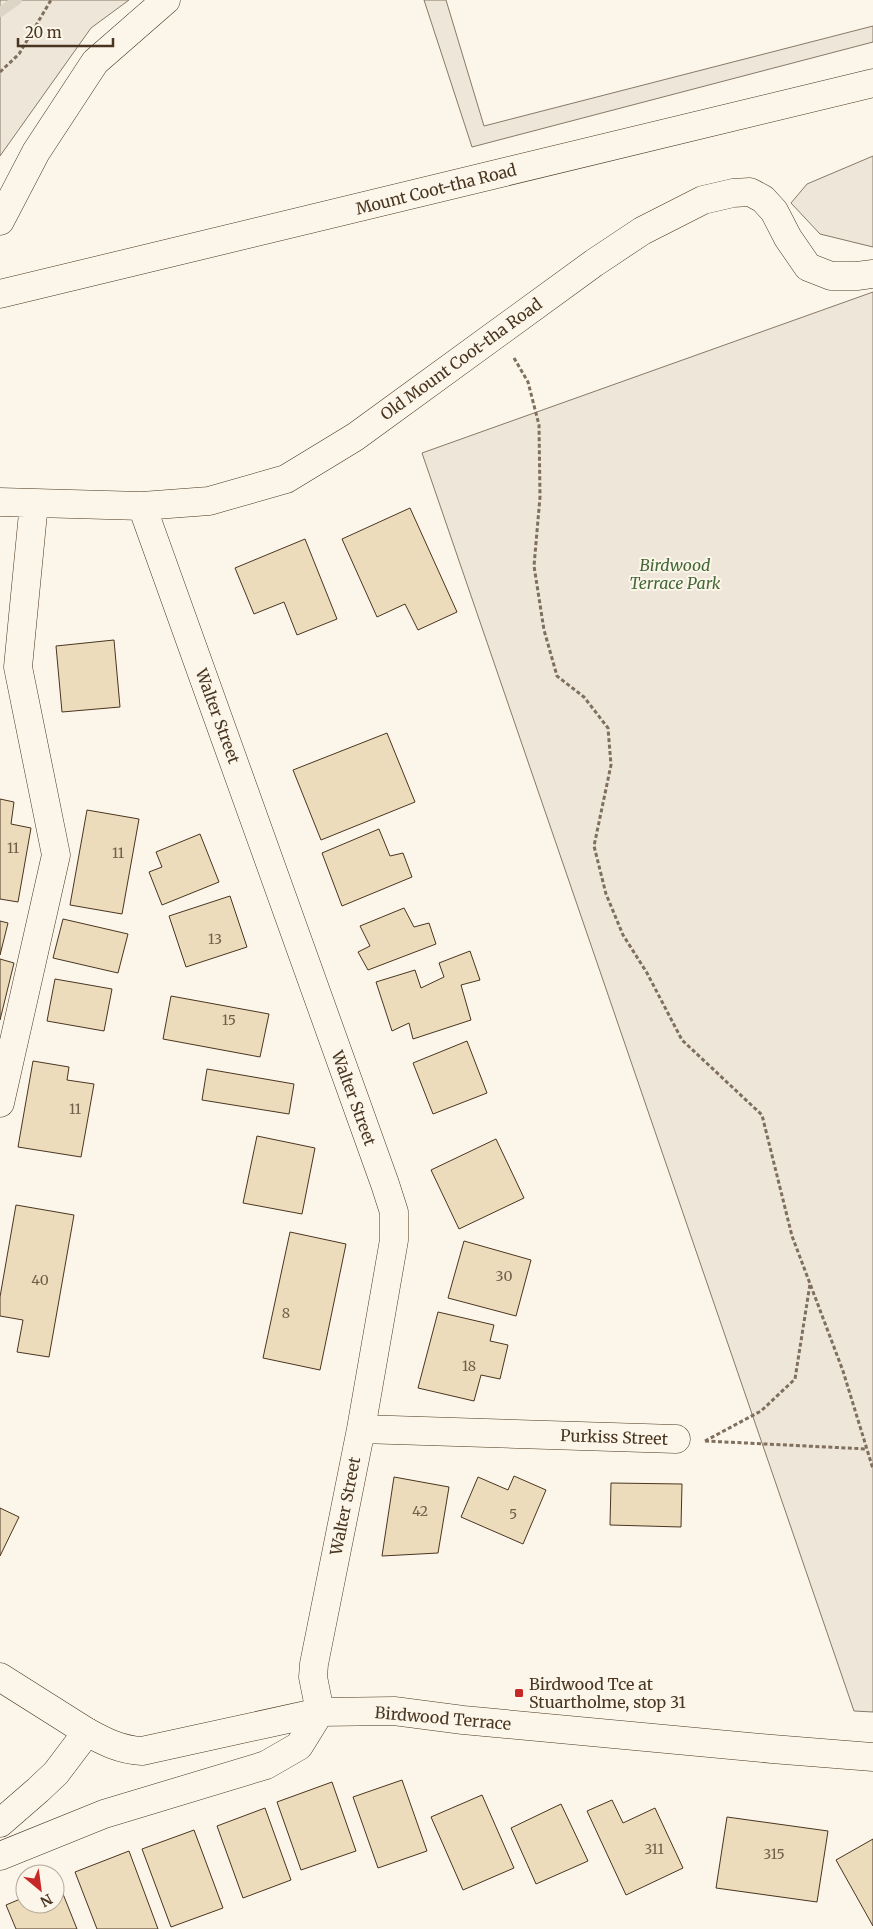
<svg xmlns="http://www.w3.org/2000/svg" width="873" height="1929" font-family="Merriweather,serif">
  <rect width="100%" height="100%" fill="#fbf6e9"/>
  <path fill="#ede6d9" stroke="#887966" d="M0 0H129L91 28 0 156Z
    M424 0H446L484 126 873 26V42L472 147Z
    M873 156V247L820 234 791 203 807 184Z
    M873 292V1712L854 1711 422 453Z"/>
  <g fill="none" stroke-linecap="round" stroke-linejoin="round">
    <path stroke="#dcd4c6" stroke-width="10" d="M0 12 17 0"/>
  </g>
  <path fill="#ecdcbc" stroke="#4a3520" d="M410 508 457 612 418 630 405 604 377 617 342 539Z
    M305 539 337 619 297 635 284 602 254 614 235 568Z
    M114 640 120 707 62 712 56 646Z
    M387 733 415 802 321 840 293 770Z
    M0 799 14 802 11 824 31 828 18 902 0 899Z
    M87 810 139 819 122 914 70 905Z
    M379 829 390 856 403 853 412 877 342 906 322 853Z
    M200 834 219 882 162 905 149 872 162 867 156 852Z
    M230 896 247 947 186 967 169 916Z
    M404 908 414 927 429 923 436 944 368 970 358 952 370 946 360 926Z
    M63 919 128 934 118 973 53 958Z
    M0 921 8 923 0 955Z
    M470 951 480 980 461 985 471 1020 413 1039 409 1023 392 1031 376 982 415 970 421 988 444 977 439 963Z
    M0 959 14 963 0 1020Z
    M55 979 112 989 104 1031 47 1021Z
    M171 996 269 1014 260 1057 163 1039Z
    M467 1041 487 1093 433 1114 413 1063Z
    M33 1061 69 1067 67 1080 94 1084 81 1157 18 1147Z
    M207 1069 294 1084 289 1114 202 1100Z
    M257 1136 315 1148 302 1214 243 1203Z
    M496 1139 524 1198 459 1229 431 1170Z
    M16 1205 74 1215 49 1357 17 1352 23 1320 0 1316V1297Z
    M290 1232 346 1244 320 1370 263 1358Z
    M464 1241 531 1260 516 1316 448 1298Z
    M438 1312 494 1325 490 1341 508 1345 500 1379 481 1375 474 1401 418 1388Z
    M514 1476 546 1490 523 1544 461 1517 478 1477 508 1490Z
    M394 1477 449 1487 438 1553 382 1556Z
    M611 1483 682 1484 681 1527 610 1525Z
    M0 1508 19 1517 0 1556Z
    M402 1780 427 1851 378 1868 353 1797Z
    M332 1782 356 1851 301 1870 277 1802Z
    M482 1795 514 1868 463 1890 431 1817Z
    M612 1800 623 1823 655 1808 683 1868 626 1895 587 1811Z
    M561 1804 588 1861 536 1884 511 1828Z
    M265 1808 291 1880 243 1898 217 1826Z
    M727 1817 828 1831 817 1902 716 1888Z
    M194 1830 223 1908 171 1927 142 1849Z
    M873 1839V1926L836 1860Z
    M129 1851 158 1929H97L75 1872Z
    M59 1884 77 1929H16L6 1905 25 1897V1904H55V1885Z"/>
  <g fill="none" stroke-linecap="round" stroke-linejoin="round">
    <defs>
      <path id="minor" d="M0 221 36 152 95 62 166 0
        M0 502 142 506 209 501 286 479 355 437 594 263 642 231 703 200 733 193 750 192 763 199 774 211 788 238 808 267 831 276H857L873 274
        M0 1103 56 855 18 667 34 503
        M361 1429 676 1439
        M0 1677 87 1732
        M0 1856 104 1814 266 1765 299 1746 320 1712 313 1677 314 1664 361 1429 394 1240V1212L385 1184 142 506"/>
      <path id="major" d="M0 294 873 83
        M0 1823 38 1790 56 1773 87 1732C105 1742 121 1750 142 1751L320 1712 394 1711 463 1720 772 1749 873 1757"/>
    </defs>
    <use href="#minor" stroke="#4a3520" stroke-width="29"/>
    <use href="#major" stroke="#4a3520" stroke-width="29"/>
    <path stroke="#7f6f5c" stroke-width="3" stroke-dasharray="4 2.5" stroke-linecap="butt" d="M0 72 19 54 51 0
      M514 358 528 382 539 425 540 497 534 566 544 630 557 676 584 697 608 728 611 765 594 846 606 894 623 935 647 973 682 1040 762 1115 792 1236 843 1371 873 1469
      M705 1441 761 1411 795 1379 810 1284
      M705 1441 867 1449"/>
    <use href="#minor" stroke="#fbf6e9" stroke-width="28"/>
    <use href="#major" stroke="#fbf6e9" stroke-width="28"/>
  </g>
  <rect fill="#c62828" stroke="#fbf6e9" stroke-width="2" x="514" y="1688" width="10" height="10" rx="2.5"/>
  <g text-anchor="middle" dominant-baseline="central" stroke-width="4" stroke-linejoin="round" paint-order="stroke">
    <g font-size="14" fill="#725f47">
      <text x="13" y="848">11</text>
      <text x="118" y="853">11</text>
      <text x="215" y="939">13</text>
      <text x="229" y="1020">15</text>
      <text x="75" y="1109">11</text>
      <text x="504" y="1276">30</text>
      <text x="40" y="1280">40</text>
      <text x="286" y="1313">8</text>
      <text x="469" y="1366">18</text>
      <text x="420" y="1511">42</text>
      <text x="513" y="1514">5</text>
      <text x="654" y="1849">311</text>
      <text x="774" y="1854">315</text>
    </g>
    <g font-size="16" fill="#4a3520" stroke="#fbf6e9">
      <text transform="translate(436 189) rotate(-14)">Mount Coot-tha Road</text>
      <text transform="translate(461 359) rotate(-36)">Old Mount Coot-tha Road</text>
      <text transform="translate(218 716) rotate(70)">Walter Street</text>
      <text transform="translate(354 1098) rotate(70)">Walter Street</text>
      <text transform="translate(614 1437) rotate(2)">Purkiss Street</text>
      <text transform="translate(345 1506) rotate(-79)">Walter Street</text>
      <text transform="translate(443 1718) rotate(5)">Birdwood Terrace</text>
    </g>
    <g font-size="16" font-style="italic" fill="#436837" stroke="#fbf6e9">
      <text x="675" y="565">Birdwood<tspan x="675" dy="18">Terrace Park</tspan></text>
    </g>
    <g font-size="16" fill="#4a3520" stroke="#fbf6e9" text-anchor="start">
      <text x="529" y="1684">Birdwood Tce at<tspan x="529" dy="18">Stuartholme, stop 31</tspan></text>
    </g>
  </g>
  <g transform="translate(40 1889) rotate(151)"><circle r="24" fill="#fbf6e9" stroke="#b4a999"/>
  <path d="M0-4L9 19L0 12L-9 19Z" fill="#c62828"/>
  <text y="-8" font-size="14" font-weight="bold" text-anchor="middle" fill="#4a3520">N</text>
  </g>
  <path d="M18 38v8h95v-8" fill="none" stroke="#4a3520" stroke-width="2.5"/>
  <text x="25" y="38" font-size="15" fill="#4a3520" stroke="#fbf6e9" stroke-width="4" paint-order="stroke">20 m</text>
</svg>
